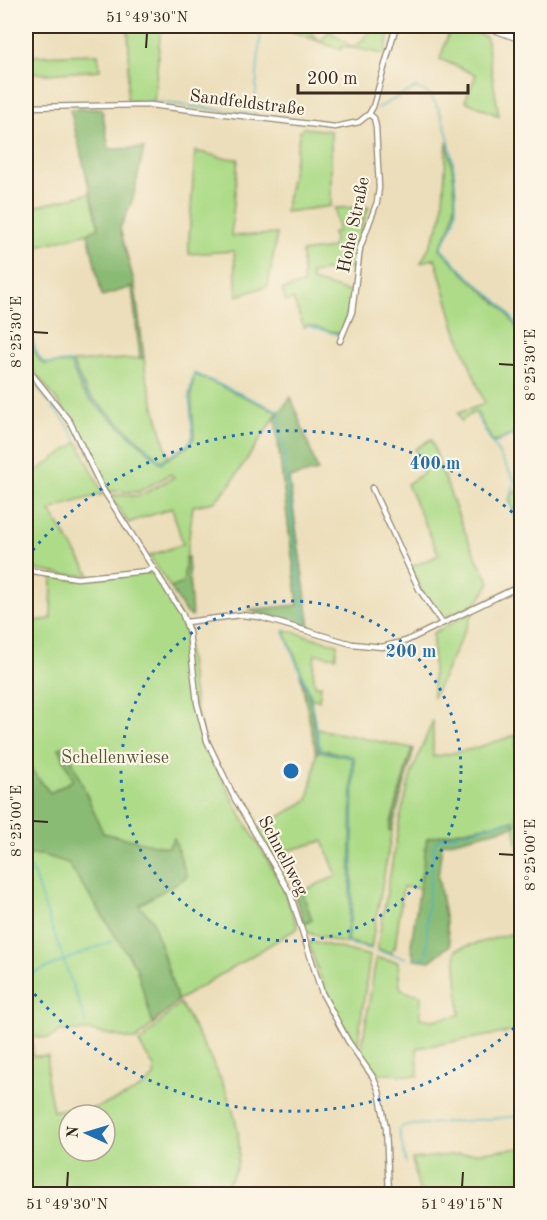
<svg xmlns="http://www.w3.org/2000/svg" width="547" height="1220" font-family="'Old Standard TT',serif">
  <rect width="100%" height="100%" fill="#fcf5e5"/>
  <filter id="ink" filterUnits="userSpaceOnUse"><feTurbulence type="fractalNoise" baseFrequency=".0167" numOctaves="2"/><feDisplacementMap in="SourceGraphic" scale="12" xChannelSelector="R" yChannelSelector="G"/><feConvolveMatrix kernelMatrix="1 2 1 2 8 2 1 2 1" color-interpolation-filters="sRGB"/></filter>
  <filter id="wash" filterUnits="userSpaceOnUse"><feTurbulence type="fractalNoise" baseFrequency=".008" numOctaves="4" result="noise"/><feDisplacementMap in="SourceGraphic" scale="24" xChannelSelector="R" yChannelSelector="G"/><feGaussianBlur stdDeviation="1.35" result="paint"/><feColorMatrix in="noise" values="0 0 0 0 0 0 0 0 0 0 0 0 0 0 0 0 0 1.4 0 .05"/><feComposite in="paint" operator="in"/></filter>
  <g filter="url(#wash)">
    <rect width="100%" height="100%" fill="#ecdeba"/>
    <path fill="#addb88" stroke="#748253" stroke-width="1.5" fill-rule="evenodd" d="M128 26H161L154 101H127L129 53Z
      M279 26H306L305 28 321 41 329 31 352 47 360 43 374 26H384L390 31 384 54 342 46 341 50Z
      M451 26H461L486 37 499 116 465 101 476 75 440 59Z
      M26 44 27 52 31 56 98 54 100 70 47 74 26 72Z
      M303 128 331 131V206L285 212 300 131Z
      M447 141C452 166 459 197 452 222 450 231 443 239 440 248L464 274 505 310 521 335V430L493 442 477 413H473L461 421 458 413 485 404 456 330 435 258 421 263 433 239 442 217Z
      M195 151 224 158 238 159 231 236 277 234 268 286 237 296 234 251 189 254V238Z
      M91 193 99 228 88 233 26 249V209Z
      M369 207C361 227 356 245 355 267L311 273 312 281 353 293 349 311 341 334 307 325 306 327H304L293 299 286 302 282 290 303 284 302 252 331 248 334 241 333 232 338 231 335 208Z
      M26 311C29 328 30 353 44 364L70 363 82 391 89 399 161 463 189 445 194 437 191 395 194 374 278 412 229 486 214 502 193 506 183 584 171 588 149 556 183 544 172 508C157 514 143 517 128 523L110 495 139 496 174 477 171 474 138 492 108 491 72 420 26 361Z
      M144 358 146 375 168 456 161 461 87 393 72 362Z
      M431 439C449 488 463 538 490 582L479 601 444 618C427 608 419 584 411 567L439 555 407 484 424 473 415 449Z
      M78 442 103 494 60 506 50 511 90 575H66L26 568V453L35 472Z
      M521 489V527L510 500 513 493Z
      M146 573H154L173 602 184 626 195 704 204 741 238 810 281 883 298 928 180 999 136 1040 91 1031H60L50 1038 32 1037 33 1056H48L47 1079 53 1111 75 1107 76 1114C99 1106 138 1095 154 1077V1067L139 1043 180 1003C203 1045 254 1123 235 1171 231 1180 225 1187 220 1194H26V622L51 619 52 577 77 580ZM69 1115H105V1151H69Z
      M474 611 433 698V633Z
      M286 630 337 644 336 657 315 654 313 671 315 685H321L319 700 312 699 285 632Z
      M433 720V757L472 749 516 735 517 820 427 838 420 888 403 887 395 948 393 947 392 953 377 949 400 818 412 772Z
      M317 729 412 748 389 830H392L371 948 347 941 352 908 354 757 320 749Z
      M521 736 522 820H520L518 799V738Z
      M319 751 352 758 350 908 345 944 309 933 305 930 304 924 312 920 302 891 337 876 323 841 272 855 257 830 308 800 315 766 316 753Z
      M521 823H522L521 869 514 824Z
      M521 931V1030L417 1048 418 1076 374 1073 361 1053 376 958 398 962 400 987 406 992 421 995 420 1018 432 1020 460 1015 455 952 457 949Z
      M312 941 370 956 357 1048C335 1016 320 982 309 944Z
      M521 1148V1184H482L483 1194H420L412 1159Z"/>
    <path fill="#8abb74" stroke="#627249" stroke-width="1.5" d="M70 109H102L109 149 144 148 133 199 120 228 135 286 144 358H140L132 287 102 296 88 233 99 228Z
      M291 397 318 471 289 478 310 628 248 610 298 605 275 418Z
      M186 557H188L192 617 185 612 171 588 183 583Z
      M300 673 310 699 319 751 316 753Z
      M66 746 103 833 168 848 174 838 187 877 139 905 152 919 178 1001 153 1024 136 967 68 863 43 855H26V763L50 793 73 780 59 748Z
      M412 748 414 749 392 830H389Z
      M514 820 515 826 442 844 438 877 450 945 430 961 414 959 411 945 427 838Z
      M302 891 312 920 304 924 294 894Z"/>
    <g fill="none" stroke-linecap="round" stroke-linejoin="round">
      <path stroke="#45b4be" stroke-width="1.5" d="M521 26 522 28
        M128 102 151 101 249 114
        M378 108 415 88C450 90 459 191 455 218 453 229 445 238 441 248L462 270 504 307 522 332
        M257 115 254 114 261 26
        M262 116 336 123
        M26 306C28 317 33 360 46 363 53 364 63 362 70 362L86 394 161 462 188 444 193 436 189 395 194 373 279 411 305 626
        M308 326 340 335
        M26 374 67 424 77 442
        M476 415 492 443
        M522 431 493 444 515 481 509 500 513 513 522 530
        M285 630 284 632 311 699 320 750 353 758 351 908 346 943 371 949
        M520 821H522
        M31 868 86 1023
        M377 951 406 958
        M415 958 426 957 427 953V913L434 845 439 839 500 823 516 821
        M26 976 112 941
        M406 1163 399 1130 403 1126 522 1116"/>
    </g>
  </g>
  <g filter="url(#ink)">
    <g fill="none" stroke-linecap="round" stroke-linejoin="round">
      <defs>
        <path id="street" d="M26 107 150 105 335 127 359 122 369 114 373 107 396 26
          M340 341 352 312 360 248 377 202 379 188 376 127 374 118 369 114
          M26 367 70 422 102 488 182 613 189 632 197 703 207 741 235 799 290 893 322 993 348 1041 373 1077 379 1091 386 1128 389 1194
          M372 488 419 589 442 623
          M26 570 77 578 147 571 153 568
          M186 622 241 615 259 617 352 644 382 647 406 641 522 585"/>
        <path id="secondary" d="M487 26 522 39"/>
      </defs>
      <use href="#street" stroke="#94846c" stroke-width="7"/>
      <use href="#secondary" stroke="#94846c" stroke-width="9"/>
      <use href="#street" stroke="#fff" stroke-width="4.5"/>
      <use href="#secondary" stroke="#fff" stroke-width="7"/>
    </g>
  </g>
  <path fill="none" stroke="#3b2a1e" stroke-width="2" d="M146 48 147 33M33 332 48 333M499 364 514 365M33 821 48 822M499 854 514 855M67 1187 68 1172M462 1187 463 1172"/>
  <g fill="none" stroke="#1f6fb2" stroke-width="3" stroke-dasharray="3 6">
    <circle cx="291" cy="771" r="170"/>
    <path d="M521 1022A340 340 0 0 1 27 985M27 557A340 340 0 0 1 521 520"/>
  </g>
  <g text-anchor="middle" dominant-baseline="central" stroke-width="4.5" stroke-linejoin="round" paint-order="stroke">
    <g font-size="18" fill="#3b2a1e" stroke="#fcf5e5">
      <text transform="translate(247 103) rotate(7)">Sandfeldstraße</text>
      <text transform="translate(354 225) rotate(-78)">Hohe Straße</text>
      <text transform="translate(283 856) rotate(62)">Schnellweg</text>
    </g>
    <g font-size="18" fill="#585638" stroke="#fcf5e5">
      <text x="115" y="758">Schellenwiese</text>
    </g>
  </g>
  <circle cx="291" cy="771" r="9" fill="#1f6fb2" stroke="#fcf5e5" stroke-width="3"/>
  <g font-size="18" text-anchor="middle" font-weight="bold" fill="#1f6fb2" stroke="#fcf5e5" stroke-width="4.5" stroke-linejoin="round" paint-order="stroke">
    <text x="435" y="469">400 m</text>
    <text x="411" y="657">200 m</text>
  </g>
  <rect width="547" height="1220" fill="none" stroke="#fcf5e5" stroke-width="66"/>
  <g transform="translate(87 1133) rotate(274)"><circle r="28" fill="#fcf5e5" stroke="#afa495" stroke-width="1.5"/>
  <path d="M0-4.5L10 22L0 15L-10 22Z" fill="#1f6fb2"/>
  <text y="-9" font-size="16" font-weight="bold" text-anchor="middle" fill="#3b2a1e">N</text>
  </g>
  <path d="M298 84v9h170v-9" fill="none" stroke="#3b2a1e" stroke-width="3"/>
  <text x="307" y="84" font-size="18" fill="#3b2a1e" stroke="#fcf5e5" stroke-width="4.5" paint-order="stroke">200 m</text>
  <rect x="33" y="33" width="481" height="1154" fill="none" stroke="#3b2a1e" stroke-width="2"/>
  <g font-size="15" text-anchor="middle" fill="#3b2a1e">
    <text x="147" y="22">51°49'30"N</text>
    <text transform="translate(16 332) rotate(-90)" y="5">8°25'30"E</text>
    <text transform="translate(530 365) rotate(-90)" y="5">8°25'30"E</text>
    <text transform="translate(16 821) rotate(-90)" y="5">8°25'00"E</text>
    <text transform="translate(530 855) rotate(-90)" y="5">8°25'00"E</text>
    <text x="67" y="1209">51°49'30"N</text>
    <text x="462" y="1209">51°49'15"N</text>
  </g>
</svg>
